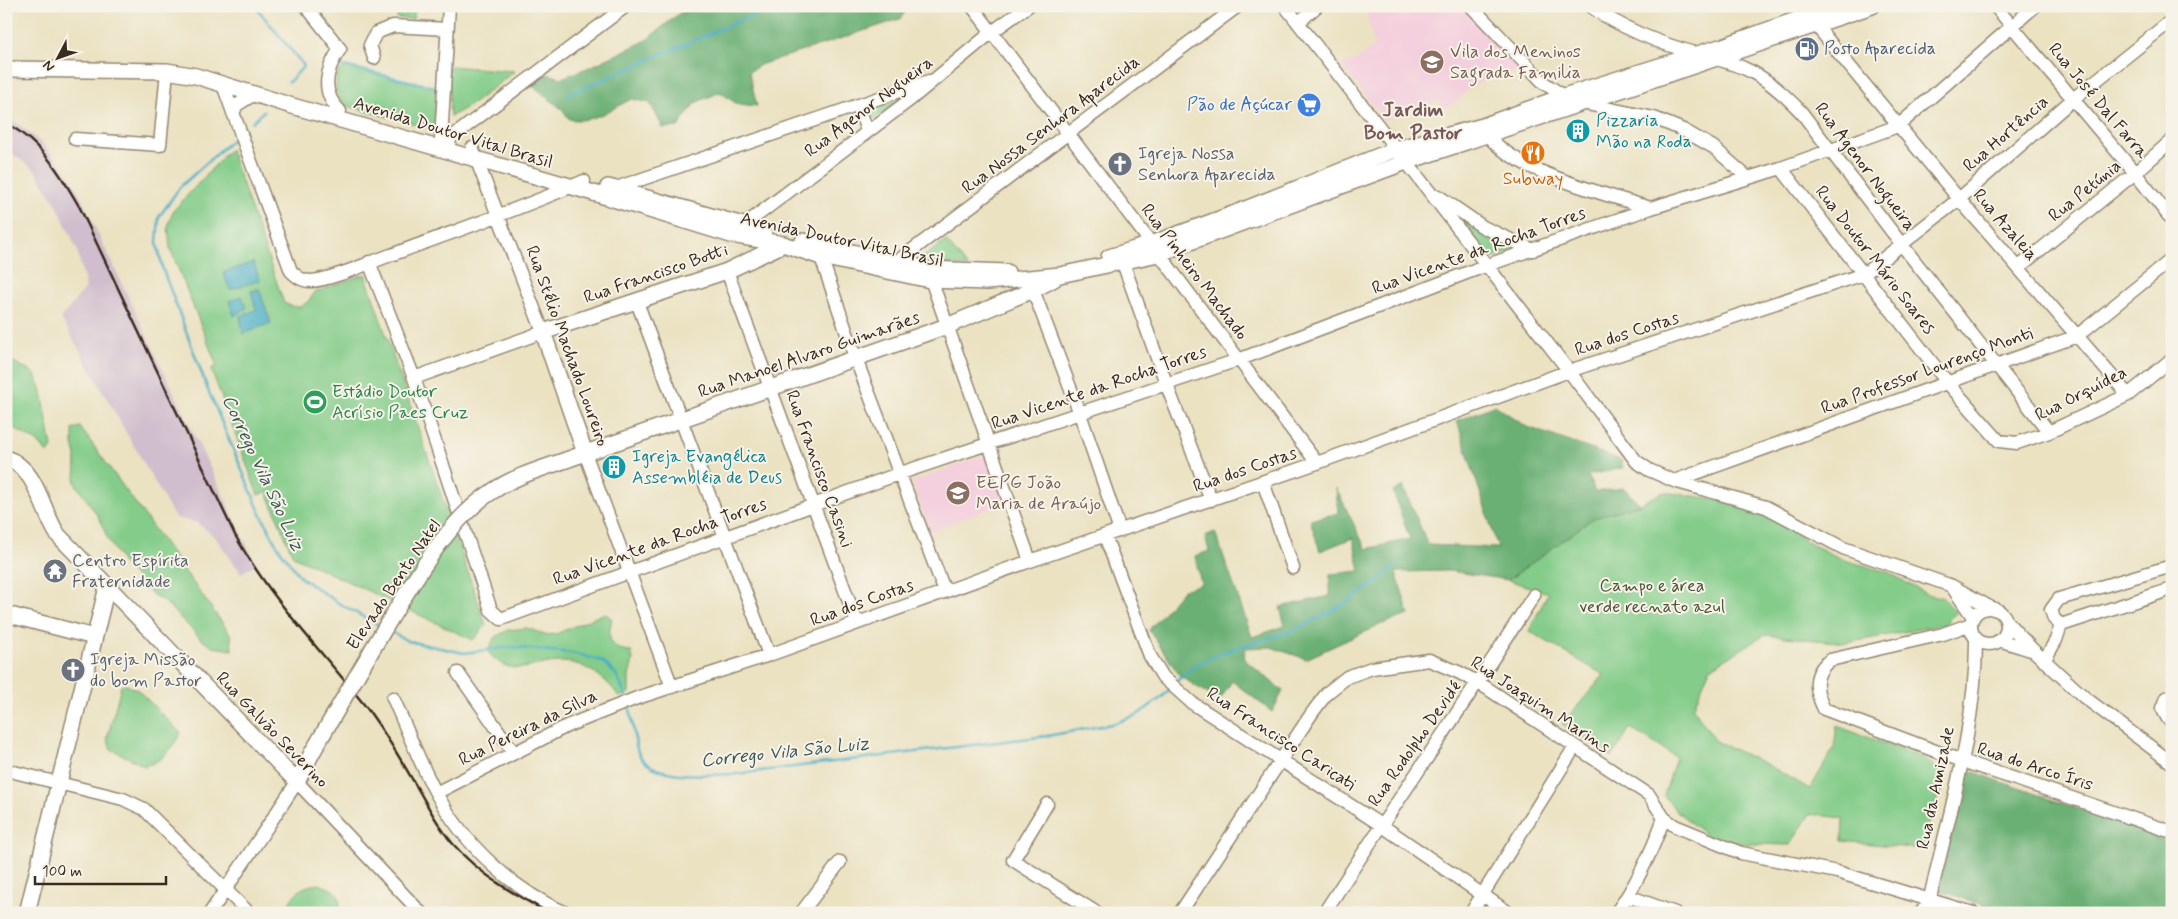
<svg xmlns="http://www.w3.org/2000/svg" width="2178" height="919" font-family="Mynerve,sans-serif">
  <rect width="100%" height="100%" fill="#f7f3e8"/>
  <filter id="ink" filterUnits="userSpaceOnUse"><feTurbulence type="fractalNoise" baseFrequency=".02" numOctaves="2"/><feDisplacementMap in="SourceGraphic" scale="10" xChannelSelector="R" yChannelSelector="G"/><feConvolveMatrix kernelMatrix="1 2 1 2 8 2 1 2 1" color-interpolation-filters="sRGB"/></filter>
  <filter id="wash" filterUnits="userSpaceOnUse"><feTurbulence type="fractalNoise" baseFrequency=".0096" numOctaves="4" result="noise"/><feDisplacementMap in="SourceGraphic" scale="20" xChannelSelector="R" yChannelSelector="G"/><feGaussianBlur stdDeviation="1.12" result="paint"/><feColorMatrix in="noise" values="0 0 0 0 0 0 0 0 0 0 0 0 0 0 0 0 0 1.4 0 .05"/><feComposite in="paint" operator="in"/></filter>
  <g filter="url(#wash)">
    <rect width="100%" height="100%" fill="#ebe2c2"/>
    <path fill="#f4cfdd" d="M1371 6H1462L1521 69 1472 86 1455 103 1442 109 1439 100 1384 120 1341 65 1359 59 1374 45 1367 15Z
      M987 454 1003 503 930 532 912 482Z"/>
    <path fill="#d0bdcd" d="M6 118 17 123 43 144 72 179 256 564 241 573 215 537 196 522 175 518 61 318 86 287 77 250 57 205 35 170 6 149Z"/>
    <path fill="#83cc89" stroke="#5f7b54" d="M396 6H416L413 19 397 18Z
      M448 66 515 71 475 102 450 117Z
      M344 67 443 89 436 130 343 105 336 92 337 73Z
      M902 99 869 123 865 109Z
      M230 149 284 303 291 306 300 307 309 301 315 292 365 274 486 625 473 640 293 556 267 492 258 495 211 369 217 366 170 248 168 226 173 211Z
      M1460 220 1487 236 1520 249 1487 260 1456 222Z
      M946 241 968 267 916 262Z
      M6 358 34 373 41 387 52 447 48 454 40 444 6 423Z
      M80 427 231 635 232 650 213 647 202 640 165 602 153 595 124 565 109 541 98 516 75 483 76 456 73 444V429Z
      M1663 492 1760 505 1805 541 1844 560 1888 572 1926 594 1942 597 1957 612 1945 624 1847 643 1765 635 1710 668 1693 708 1716 741 1768 765 1810 789 1834 748 1837 726 1923 758 1947 776 1932 813 1922 849 1842 841 1843 818 1810 814 1790 845 1715 843 1679 813 1664 796 1676 757 1630 728 1612 757 1562 724 1604 675 1529 631 1548 593 1508 580 1594 517 1640 504Z
      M605 613 612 619C607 638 608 650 631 651L633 660 629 676V693L619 697C607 678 584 662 561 662 532 662 512 681 488 652L494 638 508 630 527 628 546 635 556 634Z
      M124 684 138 690 181 733C171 749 165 760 145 766L111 749 107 739 121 686Z
      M319 884C335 890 344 894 338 913L292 912 289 904C295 891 304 885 319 884Z"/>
    <path fill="#6ab075" stroke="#526d4a" d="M709 6H909L900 19 760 65 749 72 757 106 737 104 720 92 695 103 678 127 663 128 650 103 632 99C610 109 593 124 569 119L563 110 532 85 547 74 562 78 592 66 645 41 681 12 705 10Z
      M1495 405 1525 426 1621 460 1623 468 1588 475 1595 492 1624 488 1640 504 1594 518 1508 580 1450 571 1396 572 1409 615 1382 624 1306 659 1271 647 1245 648 1244 659 1283 691 1272 712 1232 681 1219 701 1180 676 1149 630 1183 590 1201 584 1195 556 1209 551 1205 536 1215 532 1252 637 1285 626 1280 607 1330 596V574L1360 571 1353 538 1320 551 1310 520 1338 513 1336 488 1366 549 1410 539 1393 492 1403 486 1428 545 1498 548 1457 421Z
      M1965 769 2172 842V913H2007L1939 890Z"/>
    <path fill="#45acc5" stroke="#406b72" d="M253 262 260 280 230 290 223 273Z
      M259 289 271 323 243 334 240 316 256 310 251 291Z
      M242 296 247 308 234 316 229 301Z"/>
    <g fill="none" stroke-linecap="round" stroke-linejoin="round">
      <path stroke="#45acc5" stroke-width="2.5" d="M255 6 304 66 289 82
        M340 65 435 87
        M567 95 774 6
        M252 122 264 111
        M233 139 180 187 159 217 157 243 163 270 208 390 259 510 278 547 301 578 340 604 380 626
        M389 631 408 641 464 653 510 647 573 653 602 661 616 674 627 699
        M1176 682C1206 650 1251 646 1291 631 1328 616 1366 592 1395 566
        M629 706C634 721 633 738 638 752 650 782 710 774 736 774L1047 736 1112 724 1137 715 1161 698 1171 688"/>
    </g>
  </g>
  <g filter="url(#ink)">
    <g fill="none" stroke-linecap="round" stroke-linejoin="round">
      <defs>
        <path id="minor" d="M306 6 340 49C326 69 320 92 340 111
          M972 6 1317 463
          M1285 6 1569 371 1636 461 1649 470 1674 481 1766 507 1843 548 1952 586 1993 609
          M1471 6 1544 83 1564 96 1582 103 1654 118 1683 130 1713 147 1748 178
          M1590 6C1621 28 1661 44 1698 54 1717 59 1735 63 1752 72 1771 82 1787 97 1802 113L1902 245 2049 432
          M1800 6 1959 199 2128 395
          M1995 6 2135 173 2172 220
          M1298 23 1317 6
          M374 58 370 45 376 33 393 26 447 29
          M223 85 291 271C297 277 302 281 311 281 332 280 370 262 391 255 455 231 521 209 584 181
          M858 105 867 131
          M233 113 237 105 253 95
          M1484 129C1505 170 1608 195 1651 208
          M75 139 160 145 167 71
          M444 150 441 139 449 6
          M449 151V141L452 137 626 6
          M1781 168 1947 382 1999 441 2017 443 2049 432 2128 395 2172 359
          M613 189 929 81
          M1438 196 1483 227 1533 250
          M739 229 911 99 992 32 1028 6
          M821 257 855 357 945 592
          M369 262 414 378 491 610 501 619 901 473 1238 360 1485 266 1651 208 1781 168 1898 126 2035 6
          M1123 263 1166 383 1211 500
          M891 266 1238 6
          M2019 267 2135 173 2172 140
          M727 271 857 623
          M928 271 1030 561
          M1033 290 1079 411 1120 531
          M637 302 769 655
          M414 378 543 332 472 148
          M585 453 672 687
          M1674 481 2077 336 2172 259
          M1263 482 1293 568
          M1105 536 1150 656 1163 677 1192 703 1381 825 1509 913
          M1953 588 1973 617
          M1971 626a18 18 0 1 1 36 0a18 18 0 1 1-36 0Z
          M2006 621 2033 650 2084 697 2172 763
          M1971 624 1943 634 1830 660C1812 674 1815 691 1824 709L1962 761 2172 832
          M2061 625 2054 619 2051 610 2059 599 2172 566
          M2061 625 2172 589
          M1999 640 2031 650
          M2044 661 2056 640 2061 625
          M458 673 514 753
          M2172 697 2166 698 2162 708 2168 719 2172 720
          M393 698C407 729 419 762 436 793 464 844 512 890 566 913
          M6 770 123 799 144 809 249 913
          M436 793 567 726 637 698 769 655 1030 561 1317 463 1569 371 1864 274 1959 199 2073 99 2172 20
          M1047 804 1013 860 1097 913
          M1628 896 1675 913
          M210 913 297 782 421 913
          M801 913 840 862
          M1180 913 1312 713 1327 693 1347 677 1372 668 1429 660 1458 672 1479 683 1649 795 1664 818 1675 826 1741 853 1837 872 1973 913
          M1324 913C1393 806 1466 703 1534 595
          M1471 913 1574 748
          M1616 913C1637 884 1652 851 1664 818
          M1921 913 1930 898C1949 814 1977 725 1976 637"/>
        <path id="major" d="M6 69 167 71 196 76 289 105 597 194 731 235 783 244 821 257 930 280 987 282 1060 275 1158 254 1406 162 1872 6
          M608 187 764 231
          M803 241 927 269 1007 272
          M1109 257 1151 244 1233 214 1396 149 1483 126 1564 96 1723 46 1835 6
          M585 453 543 332 727 271 784 244
          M6 458C38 469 41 510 58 535L297 782 312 753
          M566 460 947 326 1033 290 1054 279
          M6 614 94 637
          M27 913 107 587"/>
      </defs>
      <use href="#minor" stroke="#938670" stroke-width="15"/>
      <use href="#major" stroke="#938670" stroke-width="18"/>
      <use href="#minor" stroke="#fff" stroke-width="12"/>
      <use href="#major" stroke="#fff" stroke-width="15"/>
      <path stroke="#3b2a1e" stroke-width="2.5" d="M6 123C43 144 60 173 80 208L235 535C270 599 321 650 366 707 384 731 400 758 415 784 427 804 438 827 454 845 480 875 514 894 549 913"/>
      <defs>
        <path id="major-bridge" d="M312 753C338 708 364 663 391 618 417 576 450 518 493 491 515 476 541 469 566 460"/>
      </defs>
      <use href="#major-bridge" stroke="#938670" stroke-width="18" stroke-linecap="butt"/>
      <use href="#major-bridge" stroke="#fff" stroke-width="15"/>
    </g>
  </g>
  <defs>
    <symbol id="fuel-disc" viewBox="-11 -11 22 22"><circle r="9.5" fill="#5c6f8a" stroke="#f7f3e8"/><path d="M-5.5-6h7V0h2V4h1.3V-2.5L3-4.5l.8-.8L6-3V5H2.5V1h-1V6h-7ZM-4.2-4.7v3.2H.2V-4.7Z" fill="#fff"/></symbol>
    <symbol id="school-disc" viewBox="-11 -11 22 22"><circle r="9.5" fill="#8d6e63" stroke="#f7f3e8"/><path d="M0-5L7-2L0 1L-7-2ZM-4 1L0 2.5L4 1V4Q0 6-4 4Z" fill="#fff"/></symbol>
    <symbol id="supermarket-disc" viewBox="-11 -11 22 22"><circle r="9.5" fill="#3f7fe0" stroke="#f7f3e8"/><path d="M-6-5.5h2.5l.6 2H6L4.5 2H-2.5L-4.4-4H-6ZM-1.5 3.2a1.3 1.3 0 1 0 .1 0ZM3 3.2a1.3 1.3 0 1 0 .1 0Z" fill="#fff"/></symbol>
    <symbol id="building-disc" viewBox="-11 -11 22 22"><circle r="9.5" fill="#0f9aa8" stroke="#f7f3e8"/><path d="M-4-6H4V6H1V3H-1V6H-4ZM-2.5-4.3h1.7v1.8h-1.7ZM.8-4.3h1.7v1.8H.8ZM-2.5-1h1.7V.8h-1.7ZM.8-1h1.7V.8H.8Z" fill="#fff"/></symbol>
    <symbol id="restaurant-disc" viewBox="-11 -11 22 22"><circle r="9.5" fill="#e8710a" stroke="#f7f3e8"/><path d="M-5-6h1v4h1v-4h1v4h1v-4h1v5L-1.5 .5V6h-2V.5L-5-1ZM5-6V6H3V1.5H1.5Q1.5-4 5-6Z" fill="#fff"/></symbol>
    <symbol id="church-disc" viewBox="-11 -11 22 22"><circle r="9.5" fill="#6b7280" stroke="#f7f3e8"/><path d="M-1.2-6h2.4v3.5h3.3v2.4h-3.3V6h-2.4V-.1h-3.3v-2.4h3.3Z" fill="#fff"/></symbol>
    <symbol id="stadium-disc" viewBox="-11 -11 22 22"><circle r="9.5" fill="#2e9e5b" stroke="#f7f3e8"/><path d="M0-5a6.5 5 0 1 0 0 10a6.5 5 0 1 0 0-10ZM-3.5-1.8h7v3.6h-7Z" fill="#fff"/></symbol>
    <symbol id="temple-disc" viewBox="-11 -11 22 22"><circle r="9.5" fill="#6b7280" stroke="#f7f3e8"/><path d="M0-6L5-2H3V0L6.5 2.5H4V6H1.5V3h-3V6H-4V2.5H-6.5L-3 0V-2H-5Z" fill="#fff"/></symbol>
  </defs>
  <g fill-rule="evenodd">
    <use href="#fuel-disc" x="1793" y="35" width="28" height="28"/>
    <use href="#school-disc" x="1418" y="48" width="28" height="28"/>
    <use href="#supermarket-disc" x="1295" y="91" width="28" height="28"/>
    <use href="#building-disc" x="1564" y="117" width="28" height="28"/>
    <use href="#restaurant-disc" x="1519" y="139" width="28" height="28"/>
    <use href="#church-disc" x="1106" y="150" width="28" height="28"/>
    <use href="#stadium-disc" x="301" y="388" width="28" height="28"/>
    <use href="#building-disc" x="600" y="453" width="28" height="28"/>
    <use href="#school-disc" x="944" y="479" width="28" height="28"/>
    <use href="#temple-disc" x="41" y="557" width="28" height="28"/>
    <use href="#church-disc" x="59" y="656" width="28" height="28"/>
  </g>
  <g text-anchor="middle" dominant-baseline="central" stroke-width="4" stroke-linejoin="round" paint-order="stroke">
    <g font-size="18" fill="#4e5e75" stroke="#f7f3e8" text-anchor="start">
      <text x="1824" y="49">Posto Aparecida</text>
    </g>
    <g font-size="18" fill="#785e54" stroke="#f7f3e8" text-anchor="start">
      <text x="1450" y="52">Vila dos Meninos<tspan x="1450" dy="21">Sagrada Familia</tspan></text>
      <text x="976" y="483">EEPG João<tspan x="976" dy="21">Maria de Araújo</tspan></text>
    </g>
    <g font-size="18" fill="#3b2a1e" stroke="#f7f3e8">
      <text transform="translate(2098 101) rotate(50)">Rua José Dal Farra</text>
      <text transform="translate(869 107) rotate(-37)">Rua Agenor Nogueira</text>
      <text transform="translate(1051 125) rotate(-37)">Rua Nossa Senhora Aparecida</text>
      <text transform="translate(453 133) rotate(17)">Avenida Doutor Vital Brasil</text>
      <text transform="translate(2006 134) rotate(-41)">Rua Hortência</text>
      <text transform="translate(1865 167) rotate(53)">Rua Agenor Nogueira</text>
      <text transform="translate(2085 191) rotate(-39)">Rua Petúnia</text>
      <text transform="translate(2005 225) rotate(49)">Rua Azaleia</text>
      <text transform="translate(842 240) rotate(12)">Avenida Doutor Vital Brasil</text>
      <text transform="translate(1479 251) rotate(-20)">Rua Vicente da Rocha Torres</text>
      <text transform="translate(1875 260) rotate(52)">Rua Doutor Mário Soares</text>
      <text transform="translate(1194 272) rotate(53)">Rua Pinheiro Machado</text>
      <text transform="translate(656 274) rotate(-19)">Rua Francisco Botti</text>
      <text transform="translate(1627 334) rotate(-18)">Rua dos Costas</text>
      <text transform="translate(567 346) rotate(70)">Rua Stélio Machado Loureiro</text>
      <text transform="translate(809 355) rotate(-19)">Rua Manoel Alvaro Guimarães</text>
      <text transform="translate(1927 371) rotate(-20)">Rua Professor Lourenço Monti</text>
      <text transform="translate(1099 388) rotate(-19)">Rua Vicente da Rocha Torres</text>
      <text transform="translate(2081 394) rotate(-27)">Rua Orquídea</text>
      <text transform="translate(819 469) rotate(70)">Rua Francisco Casini</text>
      <text transform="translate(1245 470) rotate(-19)">Rua dos Costas</text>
      <text transform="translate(660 542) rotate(-20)">Rua Vicente da Rocha Torres</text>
      <text transform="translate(394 585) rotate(-56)">Elevado Bento Natel</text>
      <text transform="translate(862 603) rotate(-20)">Rua dos Costas</text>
      <text transform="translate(1540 705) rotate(33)">Rua Joaquim Marins</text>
      <text transform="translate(528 728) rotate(-26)">Rua Pereira da Silva</text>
      <text transform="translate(272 730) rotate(46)">Rua Galvão Severino</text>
      <text transform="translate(1281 739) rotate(33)">Rua Francisco Caricati</text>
      <text transform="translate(1415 744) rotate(-55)">Rua Rodolpho Devidé</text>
      <text transform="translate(2035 767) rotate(18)">Rua do Arco Íris</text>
      <text transform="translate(1936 788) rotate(-78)">Rua da Amizade</text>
    </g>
    <g font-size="18" fill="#366cbe" stroke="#f7f3e8" text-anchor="end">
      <text x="1292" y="105">Pão de Açúcar</text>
    </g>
    <g font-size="18" fill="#0d838f" stroke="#f7f3e8" text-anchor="start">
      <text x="1596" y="121">Pizzaria<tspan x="1596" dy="21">Mão na Roda</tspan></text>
      <text x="632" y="457">Igreja Evangélica<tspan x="632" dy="21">Assembléia de Deus</tspan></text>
    </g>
    <g font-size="18" fill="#5b616d" stroke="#f7f3e8" text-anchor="start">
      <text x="1138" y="154">Igreja Nossa<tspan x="1138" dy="21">Senhora Aparecida</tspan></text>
      <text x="72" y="561">Centro Espírita<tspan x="72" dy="21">Fraternidade</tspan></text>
      <text x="90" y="660">Igreja Missão<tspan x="90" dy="21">do bom Pastor</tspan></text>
    </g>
    <g font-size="18" fill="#c56008" stroke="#f7f3e8">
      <text x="1533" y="179">Subway</text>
    </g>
    <g font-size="18" fill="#27864d" stroke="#f7f3e8" text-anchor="start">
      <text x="332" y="392">Estádio Doutor<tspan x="332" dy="21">Acrísio Paes Cruz</tspan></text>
    </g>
    <g font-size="18" fill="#4d5239" stroke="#f7f3e8">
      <text x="1652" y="586">Campo e área<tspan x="1652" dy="21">verde recnato azul</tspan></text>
    </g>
    <g font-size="19" font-style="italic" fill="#3e5858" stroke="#f7f3e8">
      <text transform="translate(263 473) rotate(65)">Corrego Vila São Luiz</text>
      <text transform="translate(785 752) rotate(-6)">Corrego Vila São Luiz</text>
    </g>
    <g font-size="20" font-weight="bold" fill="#795958" stroke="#f7f3e8">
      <text x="1413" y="110">Jardim<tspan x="1413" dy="23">Bom Pastor</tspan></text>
    </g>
  </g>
  <rect width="2178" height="919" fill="none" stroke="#f7f3e8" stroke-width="25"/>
  <g transform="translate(58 58) rotate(229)" stroke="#f7f3e8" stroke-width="4" paint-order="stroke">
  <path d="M0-4L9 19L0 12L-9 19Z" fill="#3b2a1e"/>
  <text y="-8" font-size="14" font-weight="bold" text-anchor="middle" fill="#3b2a1e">N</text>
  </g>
  <path d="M35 876v8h131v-8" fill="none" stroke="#3b2a1e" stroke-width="2.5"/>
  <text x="42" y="876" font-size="15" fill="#3b2a1e" stroke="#f7f3e8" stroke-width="4" paint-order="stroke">100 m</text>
</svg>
